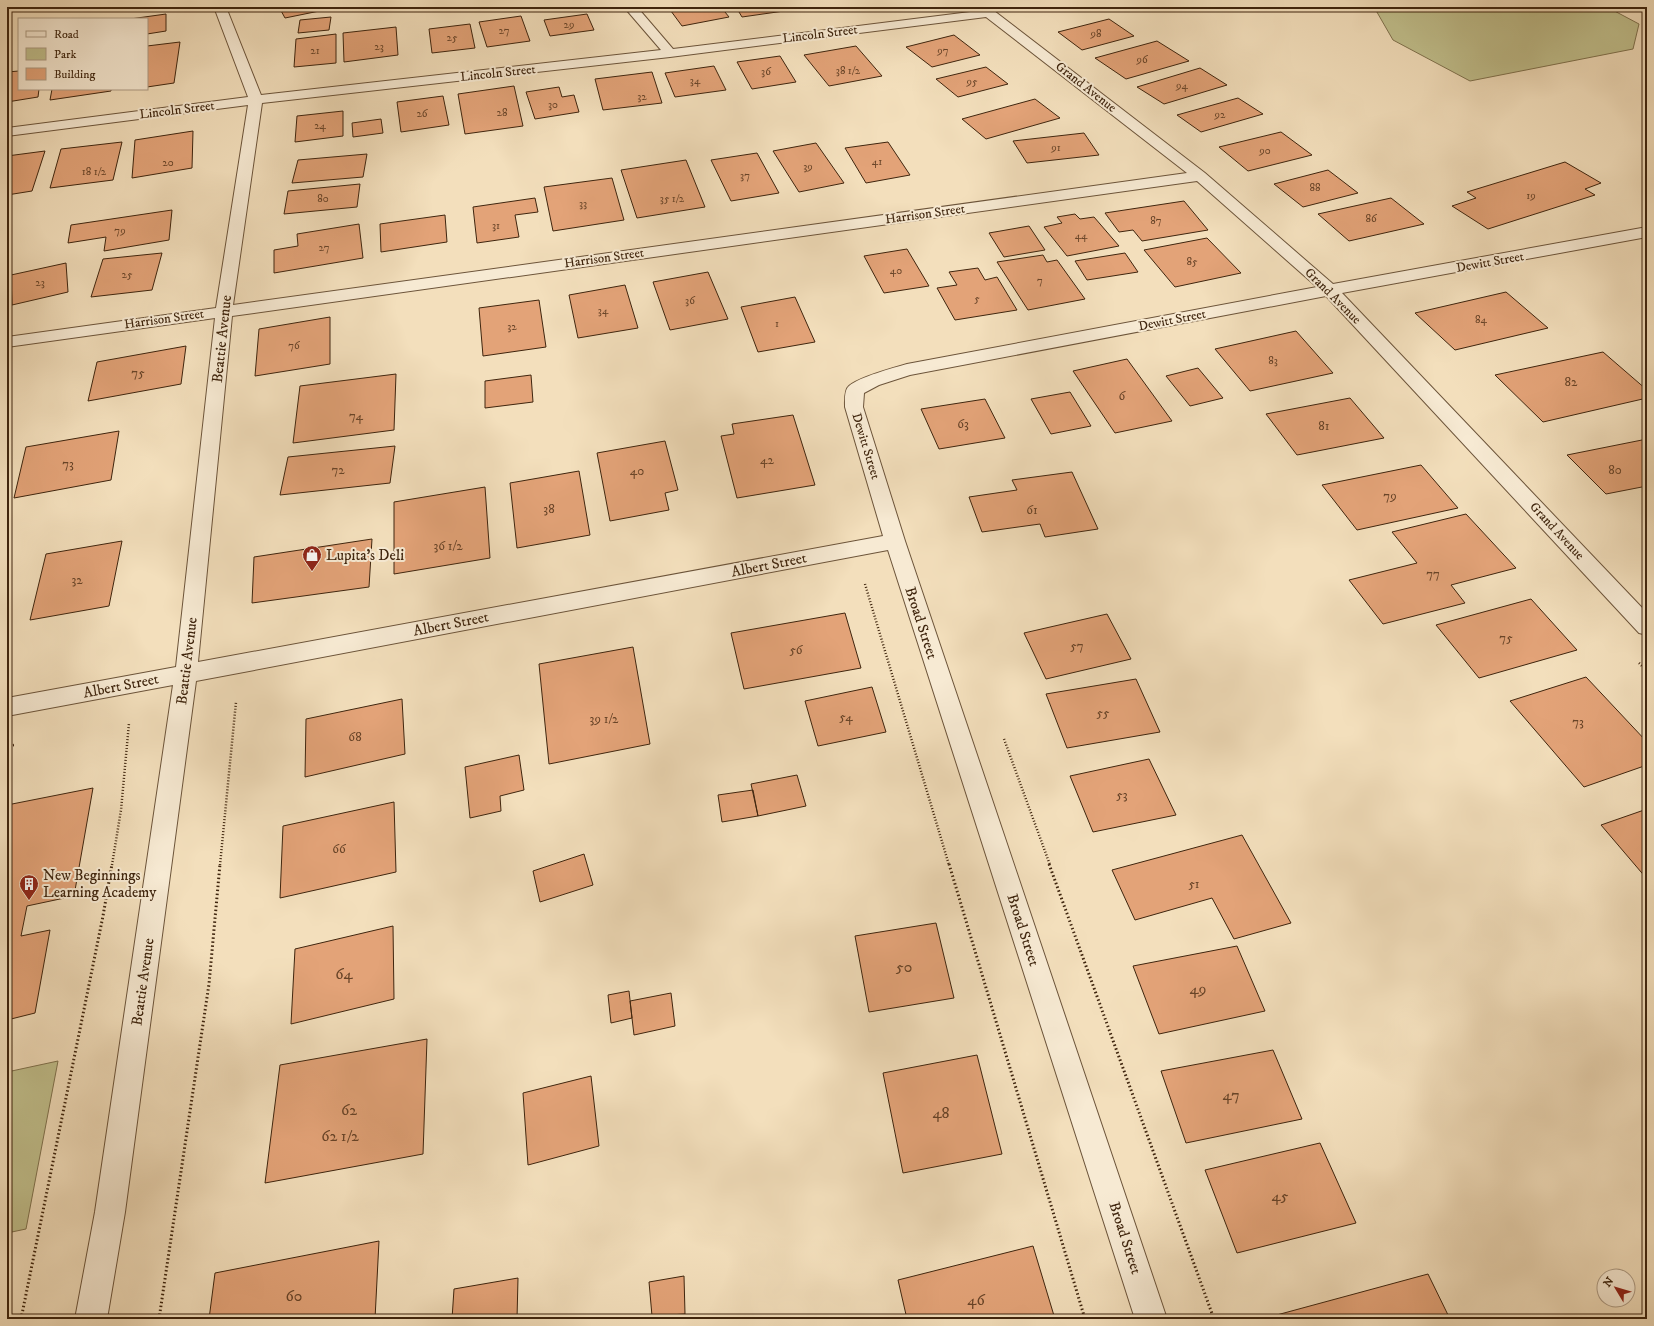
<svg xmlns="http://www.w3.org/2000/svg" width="1654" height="1326" font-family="'IM FELL DW Pica',serif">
  <rect width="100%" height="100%" fill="#f3dfbc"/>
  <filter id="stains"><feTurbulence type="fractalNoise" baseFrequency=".005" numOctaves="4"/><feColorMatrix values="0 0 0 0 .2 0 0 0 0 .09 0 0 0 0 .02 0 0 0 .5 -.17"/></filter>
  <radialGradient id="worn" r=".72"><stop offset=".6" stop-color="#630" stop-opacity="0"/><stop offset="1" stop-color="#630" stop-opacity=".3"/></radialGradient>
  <path fill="#c1c08d" stroke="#80724e" d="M1374 7H1607L1639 24 1633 49 1470 81 1393 40Z
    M58 1061 26 1229 7 1233V1072Z"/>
  <path fill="#e3a378" stroke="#3f250e" d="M279 7H339L285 18Z
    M668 7H721L729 17 682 26Z
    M736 7H789L791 10 742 17Z
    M166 14V31L147 34V19H130Z
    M587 14 594 30 550 36 544 20Z
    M521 16 530 41 487 47 479 22Z
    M331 17 329 30 298 33 300 20Z
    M1109 19 1134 36 1082 50 1058 32Z
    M470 24 475 48 432 53 429 29Z
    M396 27 398 55 344 62 343 33Z
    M336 34V63L294 67 296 39Z
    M954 35 980 55 932 67 906 47Z
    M1157 41 1189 61 1126 79 1095 58Z
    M180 42 174 83 147 87V46Z
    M856 46 882 76 829 86 804 55Z
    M780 56 796 82 752 89 737 62Z
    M714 66 726 90 675 97 665 73Z
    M986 67 1008 84 958 97 936 79Z
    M1200 68 1227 85 1164 104 1137 87Z
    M19 71V89H39L38 97 7 102V72Z
    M652 72 662 103 603 110 595 79Z
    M514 86 523 126 465 134 458 94Z
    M559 87 562 97 574 95 579 112 535 119 526 92Z
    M52 89H111V91L50 100Z
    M443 96 449 125 401 132 397 102Z
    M1238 98 1263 114 1201 132 1177 115Z
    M1035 99 1060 118 986 139 962 119Z
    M343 111V136L295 142 297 116Z
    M381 119 383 133 353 137 352 123Z
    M193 131 192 168 132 178 135 140Z
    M1281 132 1312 155 1248 171 1219 147Z
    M1084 133 1099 155 1027 163 1013 141Z
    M122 142 113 180 50 188 61 149Z
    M888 142 910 175 866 183 845 148Z
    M816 143 844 183 799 192 773 151Z
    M45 151 32 191 7 195V156Z
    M757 153 779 193 731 201 711 160Z
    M367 154 363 177 292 183 298 160Z
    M686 160 705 207 637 218 621 170Z
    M1565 162 1601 183 1585 189 1595 195 1488 229 1452 206 1476 198 1467 192Z
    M1328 170 1358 193 1303 207 1274 184Z
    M612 178 624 220 553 231 544 187Z
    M360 184 357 207 284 214 288 191Z
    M535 198 538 212 515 215 519 237 477 243 473 207Z
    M1391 198 1424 224 1349 241 1318 214Z
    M1184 201 1208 230 1142 241 1133 230 1119 232 1105 213Z
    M172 210 169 240 104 251 106 237 68 243 71 225Z
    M1075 214 1080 219 1094 217 1119 246 1067 256 1044 227 1062 223 1057 217Z
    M445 215 447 242 381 252 380 224Z
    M359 224 363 258 274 273V250L298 246 297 234Z
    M1029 226 1045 250 1004 257 989 233Z
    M1207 238 1241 273 1175 287 1144 250Z
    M907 249 929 286 884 293 864 256Z
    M162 253 152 290 91 297 103 259Z
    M1125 253 1138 272 1087 280 1075 261Z
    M1043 255 1047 262 1057 260 1085 299 1028 310 997 262Z
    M66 263 68 292 12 305 11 275Z
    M978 268 985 280 997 277 1017 310 955 320 937 288 957 285 949 272Z
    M708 272 728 319 670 330 653 282Z
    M625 285 638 328 578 338 569 295Z
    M1506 292 1548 328 1455 350 1415 313Z
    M795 297 815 342 758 352 741 307Z
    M539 300 546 347 483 356 479 308Z
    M330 317V364L255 376 259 329Z
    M1296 331 1333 373 1250 391 1215 349Z
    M186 346 181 384 88 401 97 362Z
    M1603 352 1647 390V398L1543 422 1495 375Z
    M1127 359 1172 421 1115 433 1073 371Z
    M1198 368 1223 398 1190 406 1166 376Z
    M396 374 394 430 293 443 300 386Z
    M531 375 533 402 485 408V381Z
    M1070 392 1091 426 1051 434 1031 399Z
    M1350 398 1384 438 1297 455 1266 414Z
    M985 399 1005 438 939 449 921 409Z
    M793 415 815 485 737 498 721 436 734 434 732 424Z
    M119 431 111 480 14 498 26 447Z
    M1647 439V486L1606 494 1567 455Z
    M665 441 678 490 665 493 669 510 610 521 597 453Z
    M395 446 390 483 280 495 288 457Z
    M1421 465 1458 508 1357 530 1322 485Z
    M579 471 590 535 517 548 510 483Z
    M1072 472 1098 529 1045 537 1040 524 982 532 969 497 1017 490 1012 480Z
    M485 487 490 558 394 574V502Z
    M1466 514 1516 568 1451 585 1465 603 1383 624 1349 580 1417 563 1392 532Z
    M372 539 369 587 252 603 254 557Z
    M122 541 109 606 30 620 46 554Z
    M1531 599 1577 650 1479 678 1436 625Z
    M845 613 861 668 744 689 731 633Z
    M1107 614 1131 659 1046 679 1024 633Z
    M633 647 650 744 549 764 539 664Z
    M1586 677 1647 742V765L1584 787 1510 701Z
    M1136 679 1160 732 1067 748 1046 694Z
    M872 687 886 732 818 746 805 701Z
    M402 699 405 754 305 777 306 719Z
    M519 755 524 790 500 796 501 811 470 818 465 767Z
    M1149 759 1176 815 1093 832 1070 776Z
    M797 775 806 806 758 816 751 784Z
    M93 788 74 896 27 906 21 936 50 930 35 1013 7 1020V805Z
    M753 790 758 816 722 822 718 795Z
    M394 802 396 872 280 898 283 826Z
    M1647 809V879L1601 825Z
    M1242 835 1291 923 1234 939 1212 898 1135 920 1112 870Z
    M584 854 593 885 540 902 533 871Z
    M936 923 954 998 869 1012 855 936Z
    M393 926 394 999 291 1024 295 949Z
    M1237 946 1265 1011 1159 1034 1133 966Z
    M629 991 632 1018 611 1023 608 995Z
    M671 993 675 1026 634 1035 630 1001Z
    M427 1039 423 1154 265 1183 280 1065Z
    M1273 1050 1302 1119 1186 1143 1161 1071Z
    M977 1055 1002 1154 903 1173 883 1073Z
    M591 1076 599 1146 528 1165 523 1093Z
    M1320 1143 1356 1223 1237 1253 1205 1170Z
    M379 1241 375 1319H209L215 1273Z
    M1033 1246 1055 1319H907L898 1280Z
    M1428 1274 1450 1319H1274L1273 1316Z
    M684 1276 685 1314 652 1316 649 1282Z
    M518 1278 517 1319H452L454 1289Z"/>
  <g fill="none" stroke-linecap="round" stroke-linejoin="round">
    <defs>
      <path id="minor" d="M214 7H226L261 95 661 50 624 7H637L673 49 978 11 975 7H989L1205 173 1333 284 1647 227V237L1342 293 1647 613V635L1639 633 1326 296 910 375 879 385 864 393 863 407 905 541 1167 1319H1135L888 550 196 681 125 1212 107 1319H75L95 1212 173 685 7 716V698L176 667 215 318 7 347V337L216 308 248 105 7 136V128L248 97ZM986 17 1187 173 233 305 262 103 670 57ZM1197 181 1317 287 907 364C893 368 859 377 849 386 844 390 845 401 845 407L883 536 198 662 232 316Z"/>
    </defs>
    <use href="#minor" stroke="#6c543a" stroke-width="2"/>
    <path stroke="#3f250e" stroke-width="2.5" stroke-dasharray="1 2" stroke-linecap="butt" d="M865 584 949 865
      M1639 663 1647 671
      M1004 739 1050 865
      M7 746 14 745
      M112 865 121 810 129 723
      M220 865 236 702"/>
    <path stroke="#3f250e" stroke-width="3" stroke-dasharray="1.5 2.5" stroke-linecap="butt" d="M949 864 1085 1319
      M1049 864 1214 1319
      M21 1319 103 916 112 864
      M159 1319 209 984 220 864"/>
    <use href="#minor" fill="#f7ead3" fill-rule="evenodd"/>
  </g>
  <defs>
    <symbol id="shop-pin" viewBox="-11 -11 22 30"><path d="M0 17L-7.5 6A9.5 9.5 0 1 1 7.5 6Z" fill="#8f2418" stroke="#f7ead3"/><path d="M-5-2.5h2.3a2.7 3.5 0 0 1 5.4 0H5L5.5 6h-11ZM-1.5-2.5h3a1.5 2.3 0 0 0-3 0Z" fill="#fff"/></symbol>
    <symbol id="building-pin" viewBox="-11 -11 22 30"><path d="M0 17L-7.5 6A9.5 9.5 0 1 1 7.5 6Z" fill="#8f2418" stroke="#f7ead3"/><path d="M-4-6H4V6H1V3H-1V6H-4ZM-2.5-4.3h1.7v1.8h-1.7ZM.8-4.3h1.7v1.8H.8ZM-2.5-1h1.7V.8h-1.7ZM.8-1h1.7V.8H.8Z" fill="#fff"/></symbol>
  </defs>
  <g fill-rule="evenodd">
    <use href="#shop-pin" x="301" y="544" width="22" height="30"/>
    <use href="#building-pin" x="18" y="873" width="22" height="30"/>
  </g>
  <g text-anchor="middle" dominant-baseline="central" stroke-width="4" stroke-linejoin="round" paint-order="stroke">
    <g font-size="11" fill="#684428">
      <text x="569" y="25">29</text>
      <text x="504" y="31">27</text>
      <text x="1096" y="34">98</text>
      <text x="452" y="38">25</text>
      <text x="379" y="47">23</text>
      <text x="315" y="51">21</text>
      <text x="943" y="51">97</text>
      <text x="1142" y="60">96</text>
      <text x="848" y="71">38 1/2</text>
      <text x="766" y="72">36</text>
      <text x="695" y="81">34</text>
      <text x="972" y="82">95</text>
      <text x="1182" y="86">94</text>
      <text x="642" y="97">32</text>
      <text x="553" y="105">30</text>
      <text x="502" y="113">28</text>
      <text x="422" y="114">26</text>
      <text x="1220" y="115">92</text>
      <text x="320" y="126">24</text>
      <text x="1056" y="148">91</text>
      <text x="1265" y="151">90</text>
      <text x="877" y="162">41</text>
      <text x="168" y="163">20</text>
      <text x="808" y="167">39</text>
      <text x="94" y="172">18 1/2</text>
      <text x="745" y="176">37</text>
      <text x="1315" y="188">88</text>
      <text x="1531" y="196">19</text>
      <text x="323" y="199">80</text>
      <text x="672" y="199">35 1/2</text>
      <text x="583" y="204">33</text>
      <text x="1371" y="219">86</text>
      <text x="1156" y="221">87</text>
      <text x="496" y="226">31</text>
      <text x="120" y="231">79</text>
      <text x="1081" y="236">44</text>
      <text x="324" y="248">27</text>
      <text x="1192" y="262">85</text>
      <text x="896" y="271">40</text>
      <text x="127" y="275">25</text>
      <text x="1040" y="281">7</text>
      <text x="40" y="283">23</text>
      <text x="977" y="299">5</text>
      <text x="690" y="301">36</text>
      <text x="603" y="311">34</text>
      <text x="1481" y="320">84</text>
      <text x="777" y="324">1</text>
      <text x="512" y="327">32</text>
      <text x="294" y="346">76</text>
      <text x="1273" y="361">83</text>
    </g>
    <g font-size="13" fill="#3f250e" stroke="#f7ead3">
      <text transform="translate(820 34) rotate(-7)">Lincoln Street</text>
      <text transform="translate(498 73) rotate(-6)">Lincoln Street</text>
      <text transform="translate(1086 87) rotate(38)">Grand Avenue</text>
      <text transform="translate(177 110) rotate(-7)">Lincoln Street</text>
      <text transform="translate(925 214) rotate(-8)">Harrison Street</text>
      <text transform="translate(604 258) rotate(-8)">Harrison Street</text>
      <text transform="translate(1490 262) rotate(-10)">Dewitt Street</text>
      <text transform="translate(1333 296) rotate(45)">Grand Avenue</text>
      <text transform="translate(164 319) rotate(-8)">Harrison Street</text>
      <text transform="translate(1172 320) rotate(-11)">Dewitt Street</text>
      <text transform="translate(866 446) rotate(73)">Dewitt Street</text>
      <text transform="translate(1557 531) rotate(47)">Grand Avenue</text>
    </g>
    <g font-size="13" fill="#684428">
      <text x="138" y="373">75</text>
      <text x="1571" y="382">82</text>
      <text x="1122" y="396">6</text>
      <text x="356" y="416">74</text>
      <text x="963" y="424">63</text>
      <text x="1324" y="426">81</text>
      <text x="767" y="460">42</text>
      <text x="68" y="464">73</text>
      <text x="338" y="470">72</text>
      <text x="1615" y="470">80</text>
      <text x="637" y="471">40</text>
      <text x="1390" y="496">79</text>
      <text x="549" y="509">38</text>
      <text x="1032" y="510">61</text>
      <text x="448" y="546">36 1/2</text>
      <text x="1433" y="574">77</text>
      <text x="77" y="580">32</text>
      <text x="1506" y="638">75</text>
      <text x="1077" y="646">57</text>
      <text x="796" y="650">56</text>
      <text x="1103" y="713">55</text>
      <text x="846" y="717">54</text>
      <text x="604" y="719">39 1/2</text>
      <text x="1578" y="722">73</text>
      <text x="355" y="737">68</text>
      <text x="1122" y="795">53</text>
      <text x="339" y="849">66</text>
      <text x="1194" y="884">51</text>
    </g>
    <g font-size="15" fill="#3f250e" stroke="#f7ead3">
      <text transform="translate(222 339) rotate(-84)">Beattie Avenue</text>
      <text transform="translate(769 565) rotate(-11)">Albert Street</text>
      <text transform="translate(921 623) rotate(72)">Broad Street</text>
      <text transform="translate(451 624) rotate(-11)">Albert Street</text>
      <text transform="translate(187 661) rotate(-83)">Beattie Avenue</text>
      <text transform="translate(121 686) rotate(-11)">Albert Street</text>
      <text transform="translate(1023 930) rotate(72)">Broad Street</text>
      <text transform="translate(143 982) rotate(-82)">Beattie Avenue</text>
      <text transform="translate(1125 1238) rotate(72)">Broad Street</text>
    </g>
    <g font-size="15" fill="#3f250e" stroke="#f7ead3" text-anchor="start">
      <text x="326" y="555">Lupita's Deli</text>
      <text x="43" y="875">New Beginnings<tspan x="43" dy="17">Learning Academy</tspan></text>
    </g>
    <g font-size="16" fill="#684428">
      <text x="904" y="967">50</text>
      <text x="344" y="974">64</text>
      <text x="1198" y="989">49</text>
      <text x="1231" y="1095">47</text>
      <text x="349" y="1110">62</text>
      <text x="941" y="1113">48</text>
      <text x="340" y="1136">62 1/2</text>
      <text x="1280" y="1196">45</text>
      <text x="294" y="1296">60</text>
      <text x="976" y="1300">46</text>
    </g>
  </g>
  <rect width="1654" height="1326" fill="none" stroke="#f3dfbc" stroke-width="24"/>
  <rect x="8" y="8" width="1638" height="1310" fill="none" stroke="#3f250e" stroke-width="2"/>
  <rect x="12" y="12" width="1630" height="1302" fill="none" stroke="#3f250e"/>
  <rect x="18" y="18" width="130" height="72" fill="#f7ead3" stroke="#ad9b84"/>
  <rect x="26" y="31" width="20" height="6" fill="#f7ead3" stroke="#ad9b84"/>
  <text x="54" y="38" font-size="12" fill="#3f250e">Road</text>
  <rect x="26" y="48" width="20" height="12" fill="#c1c08d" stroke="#ad9b84"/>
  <text x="54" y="58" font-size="12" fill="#3f250e">Park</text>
  <rect x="26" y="68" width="20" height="12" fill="#e3a378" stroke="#ad9b84"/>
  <text x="54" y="78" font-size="12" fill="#3f250e">Building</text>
  <g transform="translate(1616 1288) rotate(308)"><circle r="19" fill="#f7ead3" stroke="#ad9b84"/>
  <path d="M0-3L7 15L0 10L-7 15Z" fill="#8f2418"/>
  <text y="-6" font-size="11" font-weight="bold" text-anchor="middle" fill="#3f250e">N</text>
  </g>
  <rect width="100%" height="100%" filter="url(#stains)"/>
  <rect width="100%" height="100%" fill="url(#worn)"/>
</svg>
